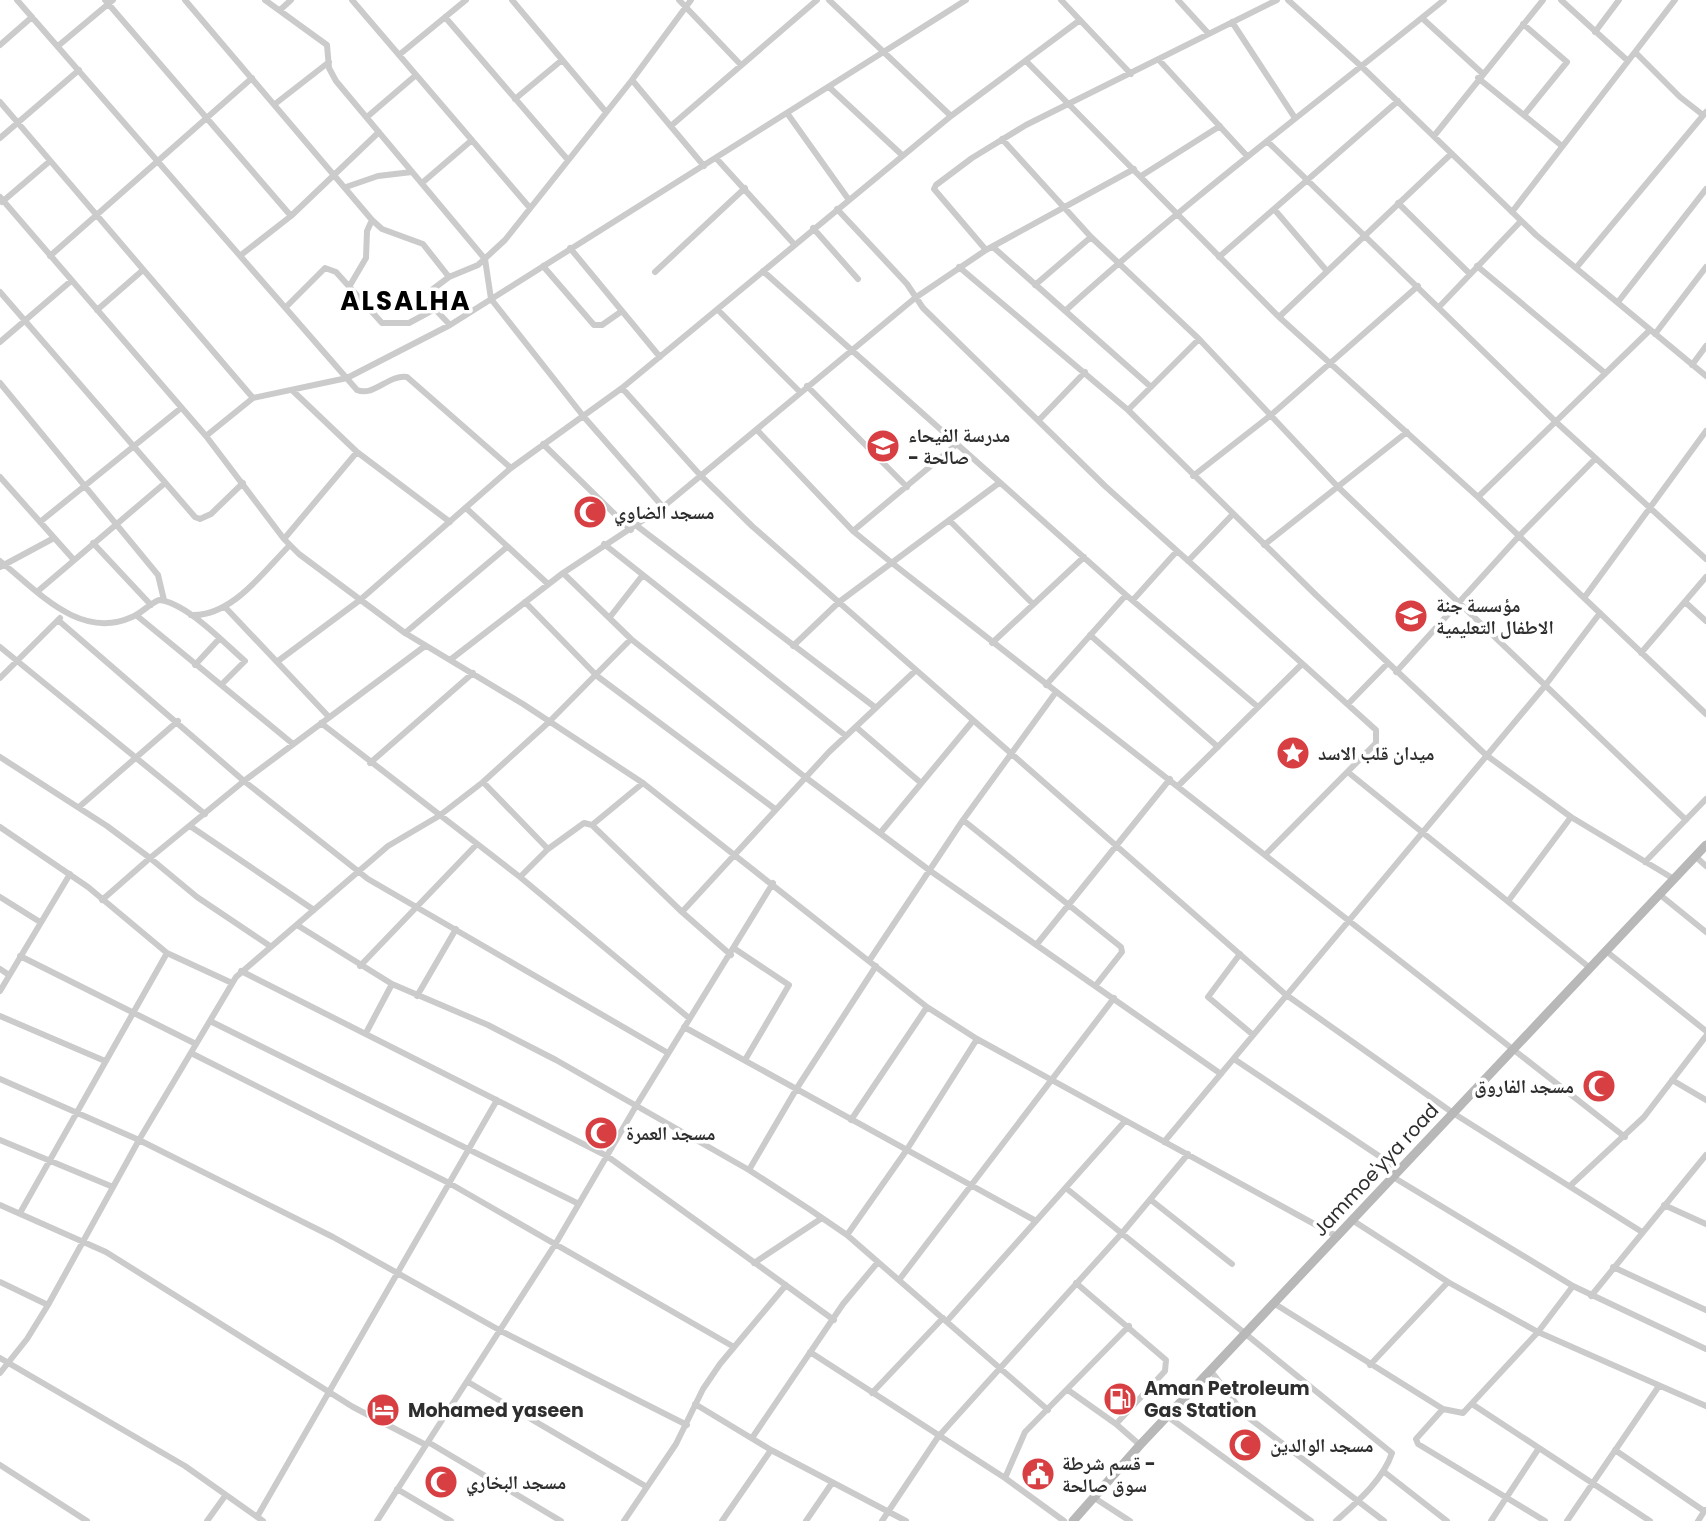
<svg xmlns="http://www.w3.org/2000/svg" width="1706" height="1521" font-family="Poppins,'Noto Naskh Arabic',sans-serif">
  <rect width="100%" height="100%" fill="#fff"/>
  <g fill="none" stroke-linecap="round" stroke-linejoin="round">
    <path stroke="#cbcbcb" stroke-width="6" d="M17 0 357 390C374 397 389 374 407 377L511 468
      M105 0 291 216
      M185 0 372 220 382 229 423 244 449 277
      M265 0 327 45 329 68 336 81 485 259 491 299 584 417 663 507
      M352 0 530 208
      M512 0 606 112
      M679 0 741 65
      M829 0 951 116
      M1061 0 1131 74
      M1178 0 1208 33
      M1288 0 1361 66 1536 235 1706 376
      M1561 0 1628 61
      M280 10 291 0
      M445 17 568 160
      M1422 18 1482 73
      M1232 22 1295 118
      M1523 24 1567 62 1524 115
      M1595 32 1619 0
      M0 45 32 17
      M58 46 113 0
      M1635 52 1680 97 1703 115
      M399 55 466 0
      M1159 60 1247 156
      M1026 61 1279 317 1478 497 1706 714
      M1478 78 1562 146
      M632 80 704 166
      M829 87 902 155
      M515 99 562 60
      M0 102 253 398
      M275 104 329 62
      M787 113 849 200
      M367 117 416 75
      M672 125 817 0
      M1434 136 1543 0
      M0 138 79 70
      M1002 139 1091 237 1199 339 1338 487 1686 820
      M1267 141 1556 422 1706 559
      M716 158 794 244
      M1141 176 1220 126
      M422 183 472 140
      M346 187 378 176 412 172
      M0 197 206 436 284 539 299 554 405 633 523 704 643 783 927 1007 977 1039 1338 1237
      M2 202 50 161
      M1398 203 1470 274
      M837 209 907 284 923 308 1105 486 1376 730V743L1266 854
      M1274 209 1326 270
      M1512 212 1675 0
      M813 228 858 279
      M993 247 1151 387
      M570 248 660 357
      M986 250 934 189 936 185 972 158 1026 125 1277 0
      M241 255 291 216 379 132
      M50 256 252 78
      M1219 257 1398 101
      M543 266 594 325H602L622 311
      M1477 266 1605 373
      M959 267 1128 410 1316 595 1486 755 1571 817 1674 879
      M1576 268 1706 112
      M763 271 1126 595 1258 707
      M655 272 745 188
      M1035 285 1091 237
      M349 287 366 258 367 231 372 220
      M0 292 195 517 200 519 211 514 243 483
      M1618 302 1706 189
      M286 307 325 268 336 272 382 323H409L433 310
      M1439 307 1521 221
      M97 310 143 270
      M718 310 800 392
      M1065 311C1186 201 1317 103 1444 0
      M1279 317 1451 154
      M450 325 430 304 433 289 449 277 478 265 505 240 632 80 691 0
      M1655 334 1706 267
      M0 342 71 281
      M1692 365 1706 346
      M0 383 158 575 164 600
      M807 386 907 487
      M622 388 701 476 752 526 1285 994 1453 1113 1642 1232
      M293 391 357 452 450 522
      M1128 410 1199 339
      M1039 420 1085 372
      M757 430 853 531 892 563 1625 1137
      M206 436 253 398 347 378 450 325 966 0
      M543 444 631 530
      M1193 476 1271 415 1418 286
      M0 477 74 560
      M1478 497 1650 330
      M466 508 548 584
      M949 520 1033 604
      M40 522 181 408
      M637 526 876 708
      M853 531 957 444
      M284 539 357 452
      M93 543 151 605
      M604 544 846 736
      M1264 545 1407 432
      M0 561C37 590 79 641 132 617 142 613 149 604 159 600 187 603 224 643 245 661L221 685
      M1188 561 1233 514
      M0 567 54 538
      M563 573 631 639 805 777 929 870 1221 1074
      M38 591 165 483
      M1584 598 1706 431
      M1133 600 1177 551
      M525 602 597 676 775 809
      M1685 602 1706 621
      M225 607 329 717
      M136 615 293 744
      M191 615C232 617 264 571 290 545
      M610 617 642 576
      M58 620 244 781 368 879 668 1053
      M405 633 507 547
      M1090 635 1218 747
      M992 643 1084 557
      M793 646 839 602 999 483
      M0 647 205 814
      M1641 653 1706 577
      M450 660 563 573 663 507 915 298 986 250 1134 169
      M278 661 360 600 511 468 622 388 951 116 1080 20
      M195 665 219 639
      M1396 672 1519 536 1595 459
      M0 678 60 618
      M1046 685 1126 595
      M1348 704 1388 663
      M321 723 520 877 689 1018
      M856 727 921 783
      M0 757 107 826 150 858 244 781 425 646
      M370 763 473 673
      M1349 773 1590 968
      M483 782 548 849
      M1179 785 1301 665
      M79 807 178 721
      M963 820 1121 947 1122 952 1096 985
      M592 825 682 912 731 955
      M190 826 314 910
      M0 827 88 887 167 953 232 983
      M881 832 972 722
      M1695 856 1706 866
      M1645 862 1706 799
      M520 877 548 849 584 823 592 825 643 783
      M1659 894 1706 932
      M0 897 40 922
      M102 900 150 858 197 897 270 946
      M1509 900 1571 817
      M682 912 829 752 914 672
      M297 925 392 984 488 1025 556 1060 749 1170 809 1209 847 1235 1048 1410
      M1037 944 1170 779
      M735 949 789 985 745 1060
      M1606 951 1706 1031
      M1240 954 1208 997 1252 1034
      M20 956 196 1044
      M869 961 963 820 1056 692
      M360 966 477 844
      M0 969 9 975
      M241 971 607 1156 834 1320
      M0 991 70 874
      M417 996 456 929
      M0 1016 105 1061
      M210 1021 579 1204
      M684 1027 1036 1221
      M366 1033 392 984
      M191 1053 449 1183 734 1347
      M1234 1059 1400 1170
      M0 1079 139 1140 333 1237 501 1331 687 1425
      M1672 1080 1706 1100
      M851 1120 927 1007
      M0 1140 113 1187
      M1164 1142 1544 687 1600 613
      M749 1170 797 1088 876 966
      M1393 1177 1573 1286 1706 1349
      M1571 1185 1644 1117 1706 1036
      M1066 1188 1392 1453C1383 1480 1357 1502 1336 1521
      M1151 1200 1232 1264
      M0 1205 106 1252 353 1407 426 1445
      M1664 1205 1706 1224
      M20 1213 167 953
      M1352 1220 1448 1282 1538 1332 1706 1406
      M847 1235 906 1151 977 1039
      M754 1263 822 1218
      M1613 1267 1706 1310
      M899 1280 1114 998
      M0 1282 48 1305
      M1076 1283 1166 1360 1165 1371 1116 1424
      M1591 1296 1706 1155
      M1275 1304 1443 1409 1463 1413 1538 1332 1573 1286
      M947 1321 1125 1121
      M810 1352 1005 1478 1064 1521
      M0 1358 185 1466 263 1521
      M1370 1365 1448 1282
      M1211 1371 1245 1415 1384 1521
      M0 1373 27 1339 48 1305 139 1140 236 977 388 846 439 816 483 782 549 722 631 639
      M468 1382 647 1487
      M1068 1390 1116 1424 1140 1445
      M872 1393 943 1318
      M695 1404 771 1450 906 1521
      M1472 1404 1650 1521
      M1443 1409 1416 1439 1418 1444 1545 1521
      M1167 1416 1311 1521
      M752 1438 843 1304 878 1262
      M428 1442 561 1521
      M1615 1450 1704 1511
      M0 1465 87 1521
      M1383 1471 1447 1521
      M1005 1478 1025 1432 1129 1326
      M397 1489 451 1521
      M1093 1497 1130 1521
      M257 1517 497 1100
      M207 1521 225 1496
      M377 1521 556 1243 636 1106 773 883
      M624 1521 676 1444 703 1389 720 1364 786 1285
      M722 1521 771 1450
      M806 1521 832 1483
      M882 1521 938 1437 1123 1232 1188 1154
      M1491 1521 1539 1448
      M1567 1521 1659 1386
      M1698 1521 1705 1510"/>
    <path stroke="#b8b8b8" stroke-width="9" d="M1073 1521 1140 1445 1706 845"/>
  </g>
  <defs>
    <symbol id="school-disc" viewBox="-11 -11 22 22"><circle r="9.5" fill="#d73f43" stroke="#fff"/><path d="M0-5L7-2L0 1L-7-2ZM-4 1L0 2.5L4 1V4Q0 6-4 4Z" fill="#fff"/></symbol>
    <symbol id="mosque-disc" viewBox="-11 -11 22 22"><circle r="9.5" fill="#d73f43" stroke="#fff"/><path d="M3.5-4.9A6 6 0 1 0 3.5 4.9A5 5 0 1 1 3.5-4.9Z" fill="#fff"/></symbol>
    <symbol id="sight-disc" viewBox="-11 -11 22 22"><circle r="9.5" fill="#d73f43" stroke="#fff"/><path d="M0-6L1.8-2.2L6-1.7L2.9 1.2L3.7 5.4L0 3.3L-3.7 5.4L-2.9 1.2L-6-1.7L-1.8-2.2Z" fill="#fff"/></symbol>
    <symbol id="fuel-disc" viewBox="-11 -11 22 22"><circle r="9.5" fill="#d73f43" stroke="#fff"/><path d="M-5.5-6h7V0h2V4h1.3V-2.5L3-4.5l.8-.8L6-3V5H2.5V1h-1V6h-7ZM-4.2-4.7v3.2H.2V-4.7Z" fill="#fff"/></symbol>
    <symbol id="hotel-disc" viewBox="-11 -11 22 22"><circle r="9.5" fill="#d73f43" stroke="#fff"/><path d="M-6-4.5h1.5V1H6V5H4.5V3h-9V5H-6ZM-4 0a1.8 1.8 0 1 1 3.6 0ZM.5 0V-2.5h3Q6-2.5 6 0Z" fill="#fff"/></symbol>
    <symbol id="civic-disc" viewBox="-11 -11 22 22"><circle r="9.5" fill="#d73f43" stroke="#fff"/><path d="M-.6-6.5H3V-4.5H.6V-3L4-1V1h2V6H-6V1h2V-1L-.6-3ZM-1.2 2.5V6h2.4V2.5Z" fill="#fff"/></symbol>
  </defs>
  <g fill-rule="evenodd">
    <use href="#school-disc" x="864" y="427" width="38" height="38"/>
    <use href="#mosque-disc" x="571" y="493" width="38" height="38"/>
    <use href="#school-disc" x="1392" y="597" width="38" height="38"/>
    <use href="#sight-disc" x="1274" y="734" width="38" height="38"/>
    <use href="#mosque-disc" x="1580" y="1067" width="38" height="38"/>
    <use href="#mosque-disc" x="582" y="1114" width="38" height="38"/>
    <use href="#fuel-disc" x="1101" y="1380" width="38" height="38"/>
    <use href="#hotel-disc" x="364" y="1391" width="38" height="38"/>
    <use href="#mosque-disc" x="1226" y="1426" width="38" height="38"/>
    <use href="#civic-disc" x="1019" y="1455" width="38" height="38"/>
    <use href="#mosque-disc" x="422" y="1463" width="38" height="38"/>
  </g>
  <g text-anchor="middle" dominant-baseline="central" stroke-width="7" stroke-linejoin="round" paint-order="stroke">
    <g font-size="19" font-weight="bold" fill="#2e2e2e" stroke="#fff" text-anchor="start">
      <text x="908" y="435">مدرسة الفيحاء<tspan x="908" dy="22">- صالحة</tspan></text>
      <text x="614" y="512">مسجد الضاوي</text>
      <text x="1436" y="605">مؤسسة جنة<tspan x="1436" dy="22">الاطفال التعليمية</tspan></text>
      <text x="1318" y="753">ميدان قلب الاسد</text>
      <text x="1574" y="1086" text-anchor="end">مسجد الفاروق</text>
      <text x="626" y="1133">مسجد العمرة</text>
      <text x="1144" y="1388">Aman Petroleum<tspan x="1144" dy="22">Gas Station</tspan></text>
      <text x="408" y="1410">Mohamed yaseen</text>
      <text x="1270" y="1445">مسجد الوالدين</text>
      <text x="1062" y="1463">قسم شرطة -<tspan x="1062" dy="22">سوق صالحة</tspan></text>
      <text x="466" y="1482">مسجد البخاري</text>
    </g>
    <g font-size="19" fill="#2e2e2e" stroke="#fff">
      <text transform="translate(1376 1170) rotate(-47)">Jammoe'yya road</text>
    </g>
    <g font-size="26" font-weight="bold" letter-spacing="2" fill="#000" stroke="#fff">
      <text x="406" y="301">ALSALHA</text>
    </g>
  </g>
</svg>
